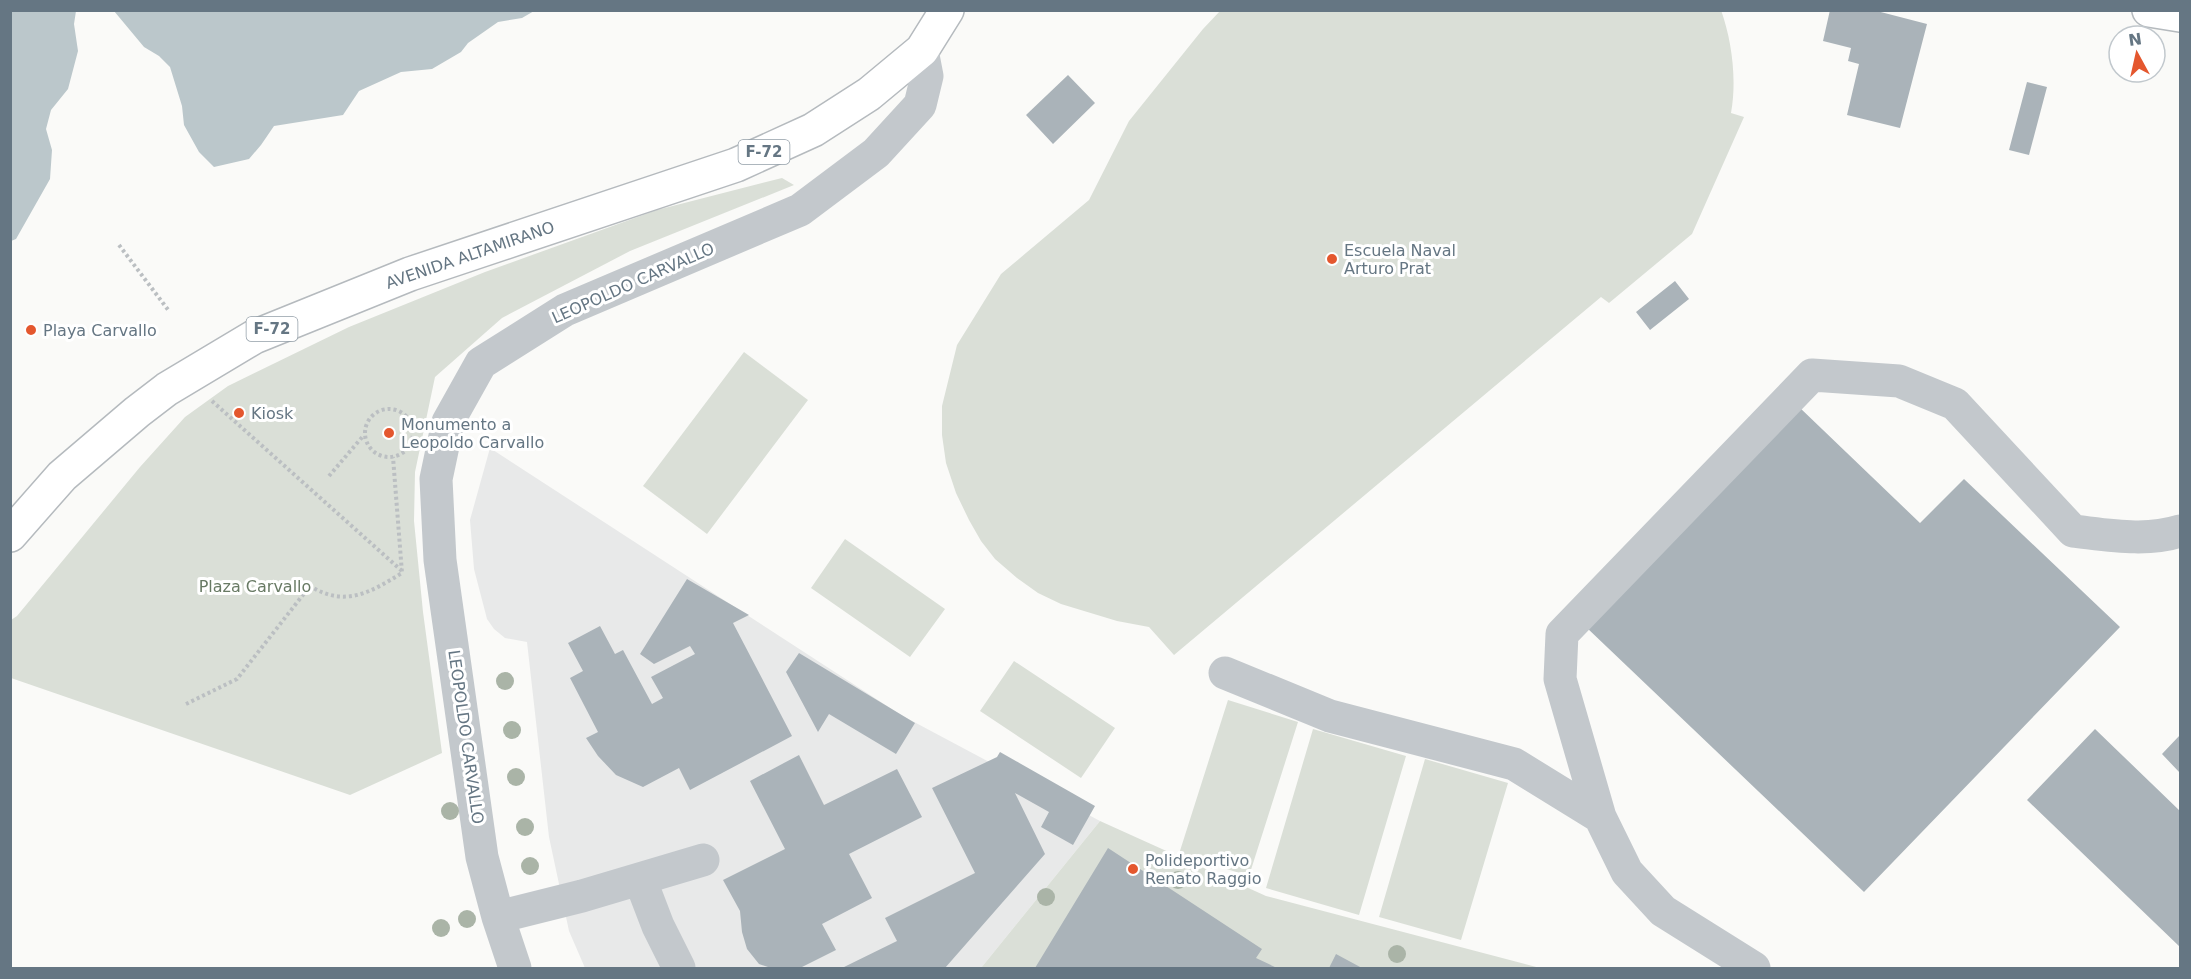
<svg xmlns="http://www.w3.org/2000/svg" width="2191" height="979" font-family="'DejaVu Sans',sans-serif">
  <rect width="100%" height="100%" fill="#fafaf8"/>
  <path fill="#e8e9e9" d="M490 448 901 715 1100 821 981 968H585L569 931 549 837 527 642 505 638 494 629 487 619 474 569 470 520Z"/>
  <path fill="#dadfd7" d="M1721 10C1732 41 1737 80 1731 113L1744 117 1692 234 1609 303 1601 297 1174 655 1149 627 1117 621 1061 604 1038 593 1017 578 995 559 981 541 969 520 956 493 946 463 942 435V406L957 345 1001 274 1089 200 1129 121 1203 29 1220 11Z
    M782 178 794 185 630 251 502 318 435 377 415 472 414 521 423 612 442 753 350 795 11 678V620L17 616 140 467 185 417 228 386 349 327 485 272 657 210Z
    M744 352 808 400 707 534 643 486Z
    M845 539 945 609 910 657 811 588Z
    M1014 661 1115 728 1081 778 980 711Z
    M1228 700 1298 722 1249 876 1179 854Z
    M1313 729 1406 756 1359 915 1266 888Z
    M1425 759 1508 783 1461 940 1379 917Z
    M1100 821 1266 896 1540 968H981Z"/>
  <path fill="#bbc7cb" d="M11 10 76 11 74 24 78 51 68 89 51 110 46 129 52 150 50 179 16 239 11 241Z
    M114 11V10L534 11 522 18 498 22 468 43 461 52 432 69 401 72 359 91 343 115 274 126 261 145 249 159 214 167 199 152 184 125 182 106 170 67 159 56 144 47Z"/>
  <path fill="#aab3b9" d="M1830 10H1873L1927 24 1900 128 1847 115 1859 64 1848 61 1851 48 1823 41Z
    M1068 75 1095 103 1053 144 1026 115Z
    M2027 82 2047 87 2029 155 2009 150Z
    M1675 281 1689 299 1650 330 1636 312Z
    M1798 406 1920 523 1964 479 2120 627 1864 892 1586 627Z
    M687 579 749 615 733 623 792 736 690 790 679 768 643 787 616 775 598 756 586 738 598 732 570 678 583 671 568 643 600 626 615 654 623 650 652 704 663 698 651 677 695 654 690 646 654 664 640 654Z
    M799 653 915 723 896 754 829 714 818 732 786 672Z
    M2095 729 2180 811V947L2027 800Z
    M2180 735V773L2162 754Z
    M1000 752 1095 806 1073 845 1041 827 1049 812 1015 793 1045 854 945 968H842L897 941 885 918 975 873 932 788 997 757Z
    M799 755 824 805 897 769 922 817 849 854 872 898 822 924 836 950 800 968H771L759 964 747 949 742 932 740 911 723 880 785 849 750 781Z
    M1108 848 1262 949 1256 958 1277 968H1035Z
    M1336 954 1362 968H1329Z"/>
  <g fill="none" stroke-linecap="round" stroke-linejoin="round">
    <defs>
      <path id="major" d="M2149 10 2180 15
        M10 535 62 476 137 412 167 389 254 337 410 274 736 165 813 130 869 94 922 50 947 10"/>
    </defs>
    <use href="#major" stroke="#b5babe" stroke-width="36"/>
    <path stroke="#bbbfc2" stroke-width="4" stroke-dasharray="3 3" stroke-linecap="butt" d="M119 245 169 311
      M212 401 403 572
      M365 433a24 24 0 1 1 48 0a24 24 0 1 1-48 0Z
      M329 476 364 435
      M186 704 237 679 310 586C345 608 371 592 402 573L393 457"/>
    <path stroke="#c3c8cc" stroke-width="33" d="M1225 673 1330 716 1514 764 1600 817
      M640 879 658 926 679 968
      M498 917 582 896 703 860
      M515 968 498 917 482 857 440 560 436 479 448 422 481 363 565 310 800 210 876 153 920 105 927 76 922 50
      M1754 968 1663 911 1627 872 1600 817 1560 679 1562 634 1812 375 1899 381 1955 404 2073 531C2109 535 2146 542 2180 531"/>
    <use href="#major" stroke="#fff" stroke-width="33"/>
  </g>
  <g fill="#aab4a7">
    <circle cx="505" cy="681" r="9"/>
    <circle cx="512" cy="730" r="9"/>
    <circle cx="516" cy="777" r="9"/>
    <circle cx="450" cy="811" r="9"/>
    <circle cx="525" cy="827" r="9"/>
    <circle cx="530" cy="866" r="9"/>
    <circle cx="1178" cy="880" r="9"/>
    <circle cx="1046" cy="897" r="9"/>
    <circle cx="467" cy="919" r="9"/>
    <circle cx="441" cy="928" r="9"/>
    <circle cx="1397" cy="954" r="9"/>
  </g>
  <g fill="#e4572e" stroke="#fff" stroke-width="2">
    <circle cx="1332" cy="259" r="6"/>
    <circle cx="31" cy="330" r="6"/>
    <circle cx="239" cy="413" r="6"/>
    <circle cx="389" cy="433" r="6"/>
    <circle cx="1133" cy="869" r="6"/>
  </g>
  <g text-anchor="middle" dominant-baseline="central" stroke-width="6" stroke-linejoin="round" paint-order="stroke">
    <g fill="#fff" stroke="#939fa8" stroke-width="1.5">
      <rect x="738.5" y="140" width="51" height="24" rx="4.5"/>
      <rect x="246.5" y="317" width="51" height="24" rx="4.5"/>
    </g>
    <g font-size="15" font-weight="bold" fill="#657683">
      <text x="764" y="152">F-72</text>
      <text x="272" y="329">F-72</text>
    </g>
    <g font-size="16" fill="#657683" stroke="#fff" text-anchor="start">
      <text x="1344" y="250">Escuela Naval<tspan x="1344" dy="18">Arturo Prat</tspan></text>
      <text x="43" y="330">Playa Carvallo</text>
      <text x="251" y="413">Kiosk</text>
      <text x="401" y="424">Monumento a<tspan x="401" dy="18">Leopoldo Carvallo</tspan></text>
      <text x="1145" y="860">Polideportivo<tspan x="1145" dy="18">Renato Raggio</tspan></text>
    </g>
    <g font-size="16" fill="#657683" stroke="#fff">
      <text transform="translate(470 255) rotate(-19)">AVENIDA ALTAMIRANO</text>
      <text transform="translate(633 283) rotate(-24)">LEOPOLDO CARVALLO</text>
      <text transform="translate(466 737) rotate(82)">LEOPOLDO CARVALLO</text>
    </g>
    <g font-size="16" fill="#687a64" stroke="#fff">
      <text x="255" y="586">Plaza Carvallo</text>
    </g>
  </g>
  <rect width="2191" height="979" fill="none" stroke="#657683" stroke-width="24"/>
  <g transform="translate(2137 54) rotate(352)"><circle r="28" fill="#ffffff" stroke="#c1c8cd" stroke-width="1.5"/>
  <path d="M0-4.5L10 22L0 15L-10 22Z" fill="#e4572e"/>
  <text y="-9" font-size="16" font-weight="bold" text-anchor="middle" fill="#657683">N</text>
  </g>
</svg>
